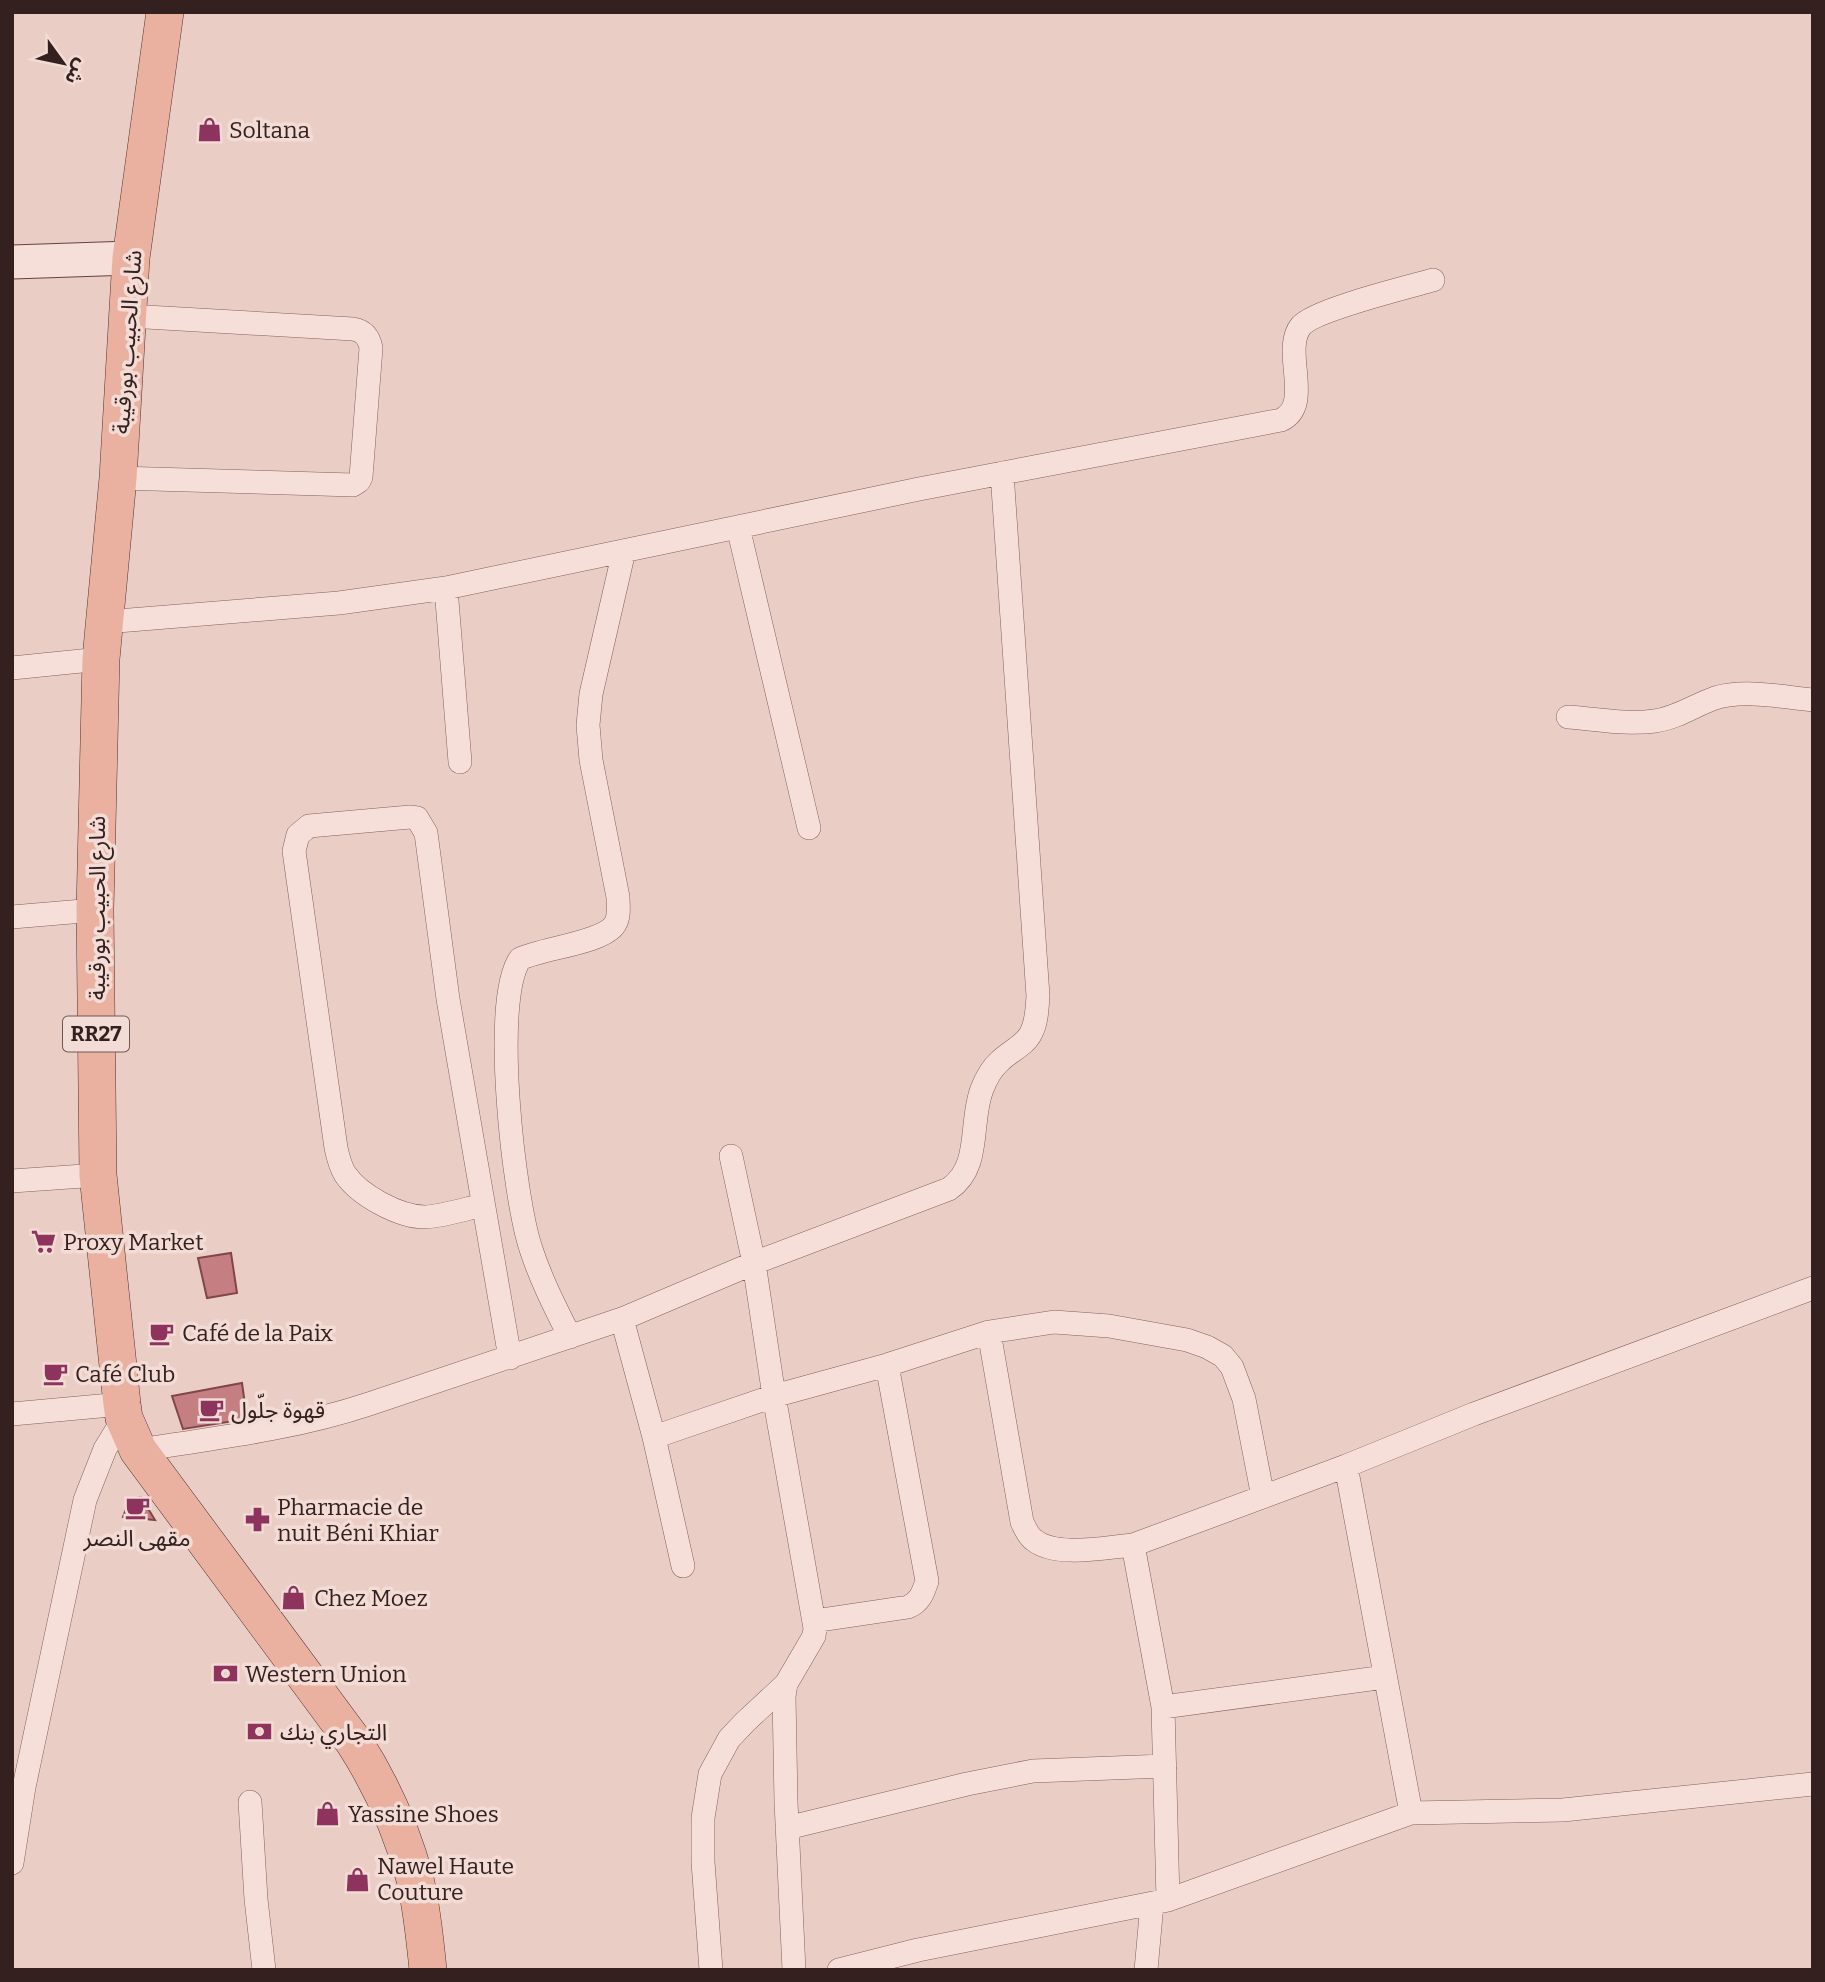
<svg xmlns="http://www.w3.org/2000/svg" width="1825" height="1982" font-family="Bitter,'Noto Sans Arabic',serif">
  <rect width="100%" height="100%" fill="#eacec6"/>
  <path fill="#c57f83" stroke="#81454a" stroke-width="2" d="M231 1253 237 1293 207 1298 198 1258Z
    M242 1383 247 1419 183 1429 172 1396Z
    M141 1497 155 1520 123 1517 130 1499Z"/>
  <g fill="none" stroke-linecap="round" stroke-linejoin="round">
    <defs>
      <path id="street" d="M118 478 353 485 359 481 361 477 371 348C369 337 364 331 353 329L129 316
        M738 527 809 828
        M446 588 460 762
        M105 622 339 603 446 588 919 489 1281 420C1314 405 1281 350 1301 326 1314 310 1408 287 1433 280
        M12 668 101 659
        M1568 717C1596 719 1627 725 1655 721 1677 718 1695 705 1715 698 1744 689 1783 697 1813 700
        M12 917 95 910
        M731 1156 754 1263 774 1396 815 1628 814 1636 786 1684 784 1696 786 1802 794 1970
        M12 1181 98 1175
        M483 1205C465 1209 444 1216 425 1217 399 1217 359 1195 345 1174 340 1166 338 1157 336 1148L294 851 298 835 309 826 410 817 417 818 426 833 448 999 510 1358
        M622 1319 654 1437 683 1566
        M989 1332 1022 1522C1025 1528 1028 1536 1034 1540 1056 1558 1107 1547 1133 1545
        M570 1337C556 1309 541 1280 531 1249 514 1199 491 1001 520 959 542 948 604 943 615 924 620 916 618 905 618 897L591 760 588 725 591 694 624 551
        M12 1414 122 1404
        M654 1437 774 1396 887 1365 989 1332 1054 1322 1109 1326 1187 1340 1207 1347 1223 1356 1232 1367 1244 1399 1263 1497
        M138 1450C216 1438 294 1429 369 1404L622 1319 754 1263 949 1189C982 1167 969 1122 982 1089 986 1079 991 1069 999 1062 1008 1052 1025 1046 1031 1033 1037 1022 1037 1008 1038 996L1002 473
        M814 1621 908 1607C920 1602 923 1593 927 1581L887 1365
        M1163 1707 1385 1677
        M250 1802 256 1899 264 1970
        M1411 1813 1563 1810 1813 1784
        M787 1828 967 1784 1033 1771 1165 1766
        M12 1863 24 1787 85 1500 105 1449 124 1418
        M1168 1900 1163 1707 1133 1545 1346 1466 1474 1414 1813 1288
        M711 1970 703 1862V1818L710 1774 729 1739 745 1722 786 1684
        M839 1970 918 1950 1168 1900 1411 1813 1346 1466
        M1146 1970 1152 1904"/>
      <path id="secondary" d="M12 262 131 258"/>
      <path id="primary" d="M165 12 131 258 118 478 101 659 95 910 98 1175 122 1404 124 1418 138 1450 354 1742C381 1784 402 1831 415 1879 422 1909 425 1939 428 1970"/>
    </defs>
    <use href="#street" stroke="#84605d" stroke-width="24"/>
    <use href="#secondary" stroke="#664140" stroke-width="35"/>
    <use href="#primary" stroke="#523131" stroke-width="38"/>
    <use href="#street" stroke="#f6dfd8" stroke-width="23"/>
    <use href="#secondary" stroke="#f6dfd8" stroke-width="33"/>
    <use href="#primary" stroke="#eab1a1" stroke-width="37"/>
  </g>
  <defs>
    <symbol id="shop-bare" viewBox="-9 -9 18 18"><path d="M-5-2.5h2.3a2.7 3.5 0 0 1 5.4 0H5L5.5 6h-11ZM-1.5-2.5h3a1.5 2.3 0 0 0-3 0Z" fill="#8e335e" stroke="#f2dcd5" stroke-width="2.5" paint-order="stroke"/></symbol>
    <symbol id="supermarket-bare" viewBox="-9 -9 18 18"><path d="M-6-5.5h2.5l.6 2H6L4.5 2H-2.5L-4.4-4H-6ZM-1.5 3.2a1.3 1.3 0 1 0 .1 0ZM3 3.2a1.3 1.3 0 1 0 .1 0Z" fill="#8e335e" stroke="#f2dcd5" stroke-width="2.5" paint-order="stroke"/></symbol>
    <symbol id="cafe-bare" viewBox="-9 -9 18 18"><path d="M-5.5-4.5H6V0H3Q3 3.5 0 3.5H-2.5Q-5.5 3.5-5.5 0ZM3-3.2v2h1.7v-2ZM-6 4.5H4V6H-6Z" fill="#8e335e" stroke="#f2dcd5" stroke-width="2.5" paint-order="stroke"/></symbol>
    <symbol id="pharmacy-bare" viewBox="-9 -9 18 18"><path d="M-2-6h4v4h4v4h-4v4h-4v-4h-4v-4h4Z" fill="#8e335e" stroke="#f2dcd5" stroke-width="2.5" paint-order="stroke"/></symbol>
    <symbol id="bank-bare" viewBox="-9 -9 18 18"><path d="M-6-4H6V4H-6ZM0-2.3a2.3 2.3 0 1 0 0 4.6a2.3 2.3 0 1 0 0-4.6Z" fill="#8e335e" stroke="#f2dcd5" stroke-width="2.5" paint-order="stroke"/></symbol>
  </defs>
  <g fill-rule="evenodd">
    <use href="#shop-bare" x="192" y="112" width="35" height="35"/>
    <use href="#supermarket-bare" x="26" y="1224" width="35" height="35"/>
    <use href="#cafe-bare" x="144" y="1316" width="35" height="35"/>
    <use href="#cafe-bare" x="38" y="1356" width="35" height="35"/>
    <use href="#cafe-bare" x="194" y="1392" width="35" height="35"/>
    <use href="#cafe-bare" x="120" y="1490" width="35" height="35"/>
    <use href="#pharmacy-bare" x="240" y="1502" width="35" height="35"/>
    <use href="#shop-bare" x="276" y="1580" width="35" height="35"/>
    <use href="#bank-bare" x="208" y="1656" width="35" height="35"/>
    <use href="#bank-bare" x="242" y="1714" width="35" height="35"/>
    <use href="#shop-bare" x="310" y="1796" width="35" height="35"/>
    <use href="#shop-bare" x="340" y="1862" width="35" height="35"/>
  </g>
  <g text-anchor="middle" dominant-baseline="central" stroke-width="7" stroke-linejoin="round" paint-order="stroke">
    <rect fill="#f2dcd5" stroke="#6e5856" stroke-width="2" x="63" y="1016.5" width="66" height="35" rx="5"/>
    <g font-size="21" font-weight="bold" fill="#352020">
      <text x="96" y="1034">RR27</text>
    </g>
    <g font-size="23" fill="#352020" stroke="#f2dcd5" text-anchor="start">
      <text x="229" y="130">Soltana</text>
      <text x="63" y="1242">Proxy Market</text>
      <text x="182" y="1333">Café de la Paix</text>
      <text x="75" y="1374">Café Club</text>
      <text x="231" y="1410">قهوة جلّول</text>
      <text x="277" y="1507">Pharmacie de<tspan x="277" dy="26">nuit Béni Khiar</tspan></text>
      <text x="137" y="1538" text-anchor="middle">مقهى النصر</text>
      <text x="314" y="1598">Chez Moez</text>
      <text x="245" y="1674">Western Union</text>
      <text x="280" y="1732">التجاري بنك</text>
      <text x="348" y="1814">Yassine Shoes</text>
      <text x="377" y="1866">Nawel Haute<tspan x="377" dy="26">Couture</tspan></text>
    </g>
    <g font-size="23" fill="#352020" stroke="#f2dcd5">
      <text transform="translate(127 342) rotate(-86)">شارع الحبيب بورقيبة</text>
      <text transform="translate(97 908) rotate(-90)">شارع الحبيب بورقيبة</text>
    </g>
  </g>
  <rect width="1825" height="1982" fill="none" stroke="#352020" stroke-width="28"/>
  <g transform="translate(63 63) rotate(123)" stroke="#f2dcd5" stroke-width="5" paint-order="stroke">
  <path d="M0-5L12 26L0 18L-12 26Z" fill="#352020"/>
  <text y="-10" font-size="19" font-weight="bold" text-anchor="middle" fill="#352020">ش</text>
  </g>
</svg>
